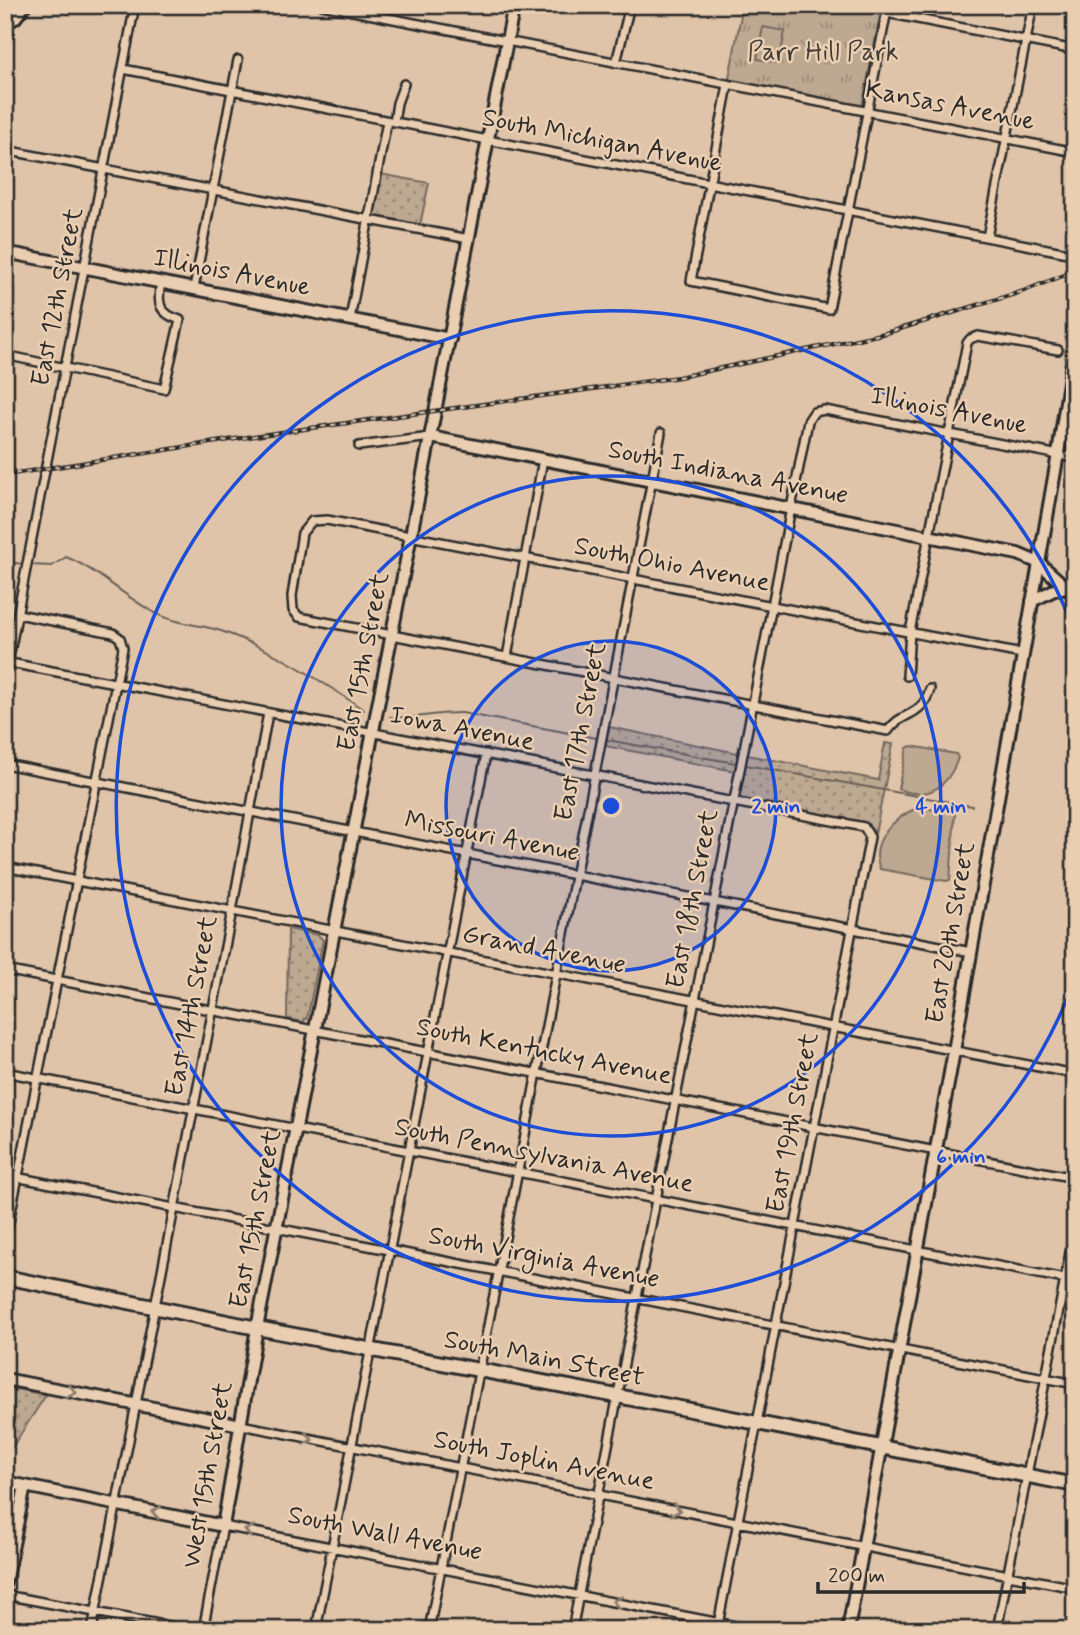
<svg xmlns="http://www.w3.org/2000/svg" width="1080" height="1635" font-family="Mynerve,sans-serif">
  <defs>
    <pattern id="grass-dots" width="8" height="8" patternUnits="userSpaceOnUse" patternTransform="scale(1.75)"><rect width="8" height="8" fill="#bda891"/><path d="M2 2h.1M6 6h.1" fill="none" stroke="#9a8977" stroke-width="1.8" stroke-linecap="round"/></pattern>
    <pattern id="park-tufts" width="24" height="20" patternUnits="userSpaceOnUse" patternTransform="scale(1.75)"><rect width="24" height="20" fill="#bda891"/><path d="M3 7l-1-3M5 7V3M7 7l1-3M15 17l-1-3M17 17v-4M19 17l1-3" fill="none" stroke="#9a8977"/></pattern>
  </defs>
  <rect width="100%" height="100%" fill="#dfc4a9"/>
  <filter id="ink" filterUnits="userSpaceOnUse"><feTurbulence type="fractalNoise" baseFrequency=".0143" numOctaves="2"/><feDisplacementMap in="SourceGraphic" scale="14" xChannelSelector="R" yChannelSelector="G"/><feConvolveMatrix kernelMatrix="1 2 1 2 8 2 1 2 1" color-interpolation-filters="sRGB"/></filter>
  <g filter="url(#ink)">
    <path fill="url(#grass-dots)" stroke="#746a5e" stroke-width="2" d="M380 174 429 183 420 225 374 216 373 212Z
      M609 727 738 753 735 771 605 746Z
      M885 743 893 744 875 834 874 830 864 824 738 798 747 755 878 780Z
      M288 929 318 935 323 940 307 1019H305L304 1022 287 1019Z
      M10 1388 46 1395 5 1458V1409Z"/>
    <path fill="url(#park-tufts)" stroke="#746a5e" stroke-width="2" d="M743 5H882L862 107 728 83Z"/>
    <path fill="#bda891" stroke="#746a5e" stroke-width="2" d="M763 27 785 31 779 63 757 59Z
      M911 746 956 754 958 758C948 787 928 801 898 789L907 748Z
      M919 807 955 813 950 880 946 881 880 869C868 841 895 817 919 807Z"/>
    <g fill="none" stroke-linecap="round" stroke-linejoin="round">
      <path stroke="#696057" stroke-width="2" d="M5 562 24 564
        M30 565 52 566 66 557C99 570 125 598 157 614 178 625 202 624 224 632 274 650 320 680 364 710
        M390 717C415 720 437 712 462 713L596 738
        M607 740 735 763
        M746 765 972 806"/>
      <defs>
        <path id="street" d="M322 5 1075 152
          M887 13 1075 50
          M616 63 630 5
          M123 69 1073 254 1075 250
          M728 85 691 281 829 309 888 5
          M394 122 397 103 404 84
          M5 150 469 239
          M987 237 1033 5
          M194 288 238 60
          M350 319 387 121
          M5 355 164 389 180 320C158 313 157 303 161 282
          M359 446 431 437
          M507 657 543 459
          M5 662 864 827 870 837 717 1630
          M907 676 910 632 967 343 970 339 978 336 1058 350
          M5 678 135 5
          M930 689C922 718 901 711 888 731L299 617 293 610 292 596 302 533 312 521 327 520 1022 654
          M5 764 971 952
          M5 867 1075 1074
          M5 970 1075 1178
          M5 1072 1075 1281
          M5 1175 1075 1384
          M5 1242 123 648 120 638 113 633 18 614
          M241 1425 1075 1588
          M5 1595 190 1630
          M92 1630 232 911 268 713
          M203 1630 223 1526 756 1630
          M316 1630 486 754
          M429 1630 661 433
          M572 1630 808 421 814 412 825 410 1075 458
          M997 1630 1075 1227"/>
        <path id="secondary" d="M5 24 15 18 25 5
          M5 252 450 339
          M431 437 1018 554 1039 563 1075 595
          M1032 601 1054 590 1067 588
          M5 1379 241 1425
          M5 1482 223 1526 257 1328 514 5
          M5 1583 25 1486
          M848 1630 954 1051 1058 454 1075 343"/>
        <path id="primary" d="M5 1277 257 1328 696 1411 1075 1485"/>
      </defs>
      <use href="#street" stroke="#2b2b2b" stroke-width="12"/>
      <use href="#secondary" stroke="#2b2b2b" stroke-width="16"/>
      <use href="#primary" stroke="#2b2b2b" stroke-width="18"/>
      <use href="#street" stroke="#eaceb1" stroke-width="7"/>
      <use href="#secondary" stroke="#eaceb1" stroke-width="10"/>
      <use href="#primary" stroke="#eaceb1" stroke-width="12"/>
      <defs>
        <path id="rail" d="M5 475 261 435 679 377 886 333 1021 292 1075 271"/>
      </defs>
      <use href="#rail" stroke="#2b2b2b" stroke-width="4.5"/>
      <use href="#rail" stroke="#eaceb1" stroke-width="2" stroke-dasharray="5" stroke-linecap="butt"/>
    </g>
    <defs><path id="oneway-chevron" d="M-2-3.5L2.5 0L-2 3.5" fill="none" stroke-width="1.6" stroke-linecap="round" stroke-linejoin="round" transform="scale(1.75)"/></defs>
    <g stroke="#8a7c6e">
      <use href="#oneway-chevron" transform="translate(72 1392) rotate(11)"/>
      <use href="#oneway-chevron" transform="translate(308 1439) rotate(11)"/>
      <use href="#oneway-chevron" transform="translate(676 1510) rotate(11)"/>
      <use href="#oneway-chevron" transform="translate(156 1512) rotate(-169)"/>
      <use href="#oneway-chevron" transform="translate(249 1531) rotate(-169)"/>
      <use href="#oneway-chevron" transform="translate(617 1602) rotate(-169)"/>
    </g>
  </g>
  <circle cx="611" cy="806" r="165" fill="#1d4ed8" fill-opacity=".12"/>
  <g fill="none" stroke="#1d4ed8" stroke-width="3.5">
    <circle cx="611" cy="806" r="165"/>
    <circle cx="611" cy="806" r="330"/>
    <path d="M1075 979A495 495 0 1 1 1075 633"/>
  </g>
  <g text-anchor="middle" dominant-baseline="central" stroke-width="5" stroke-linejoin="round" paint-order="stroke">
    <g font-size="26" fill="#413e3a" stroke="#eaceb1">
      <text x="823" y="53">Parr Hill Park</text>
    </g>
    <g font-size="26" fill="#2b2b2b" stroke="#eaceb1">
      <text transform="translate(950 106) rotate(11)">Kansas Avenue</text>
      <text transform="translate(602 141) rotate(11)">South Michigan Avenue</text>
      <text transform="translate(232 273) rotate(11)">Illinois Avenue</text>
      <text transform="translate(58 297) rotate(-79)">East 12th Street</text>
      <text transform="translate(949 411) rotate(11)">Illinois Avenue</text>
      <text transform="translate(728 473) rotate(11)">South Indiana Avenue</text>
      <text transform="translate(672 565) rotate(11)">South Ohio Avenue</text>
      <text transform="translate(364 662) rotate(-79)">East 15th Street</text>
      <text transform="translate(462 729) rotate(11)">Iowa Avenue</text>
      <text transform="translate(581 732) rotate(-79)">East 17th Street</text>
      <text transform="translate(492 837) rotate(11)">Missouri Avenue</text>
      <text transform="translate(693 899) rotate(-79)">East 18th Street</text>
      <text transform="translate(951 933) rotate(-80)">East 20th Street</text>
      <text transform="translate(544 950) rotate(11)">Grand Avenue</text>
      <text transform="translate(192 1006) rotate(-79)">East 14th Street</text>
      <text transform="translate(544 1052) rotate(11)">South Kentucky Avenue</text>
      <text transform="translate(793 1123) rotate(-79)">East 19th Street</text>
      <text transform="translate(544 1156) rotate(11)">South Pennsylvania Avenue</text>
      <text transform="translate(256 1219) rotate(-79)">East 15th Street</text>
      <text transform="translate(544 1258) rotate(11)">South Virginia Avenue</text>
      <text transform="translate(544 1359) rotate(11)">South Main Street</text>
      <text transform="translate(544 1461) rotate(11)">South Joplin Avenue</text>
      <text transform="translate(208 1475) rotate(-80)">West 15th Street</text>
      <text transform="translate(385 1534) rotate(11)">South Wall Avenue</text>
    </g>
  </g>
  <circle cx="611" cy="806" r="10" fill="#1d4ed8" stroke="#eaceb1" stroke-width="3.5"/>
  <g font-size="21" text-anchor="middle" font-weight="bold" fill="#1d4ed8" stroke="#eaceb1" stroke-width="5" stroke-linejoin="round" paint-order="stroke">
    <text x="776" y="813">2 min</text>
    <text x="941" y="813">4 min</text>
    <text x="961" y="1163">6 min</text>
  </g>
  <rect width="1080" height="1635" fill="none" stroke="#eaceb1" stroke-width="28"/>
  <rect x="14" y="14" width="1052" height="1607" fill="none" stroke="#2b2b2b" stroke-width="2.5" filter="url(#ink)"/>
  <path d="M818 1582v10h206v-10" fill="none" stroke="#2b2b2b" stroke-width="3.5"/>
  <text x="828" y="1582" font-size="21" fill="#2b2b2b" stroke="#eaceb1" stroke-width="5" paint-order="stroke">200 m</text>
</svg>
